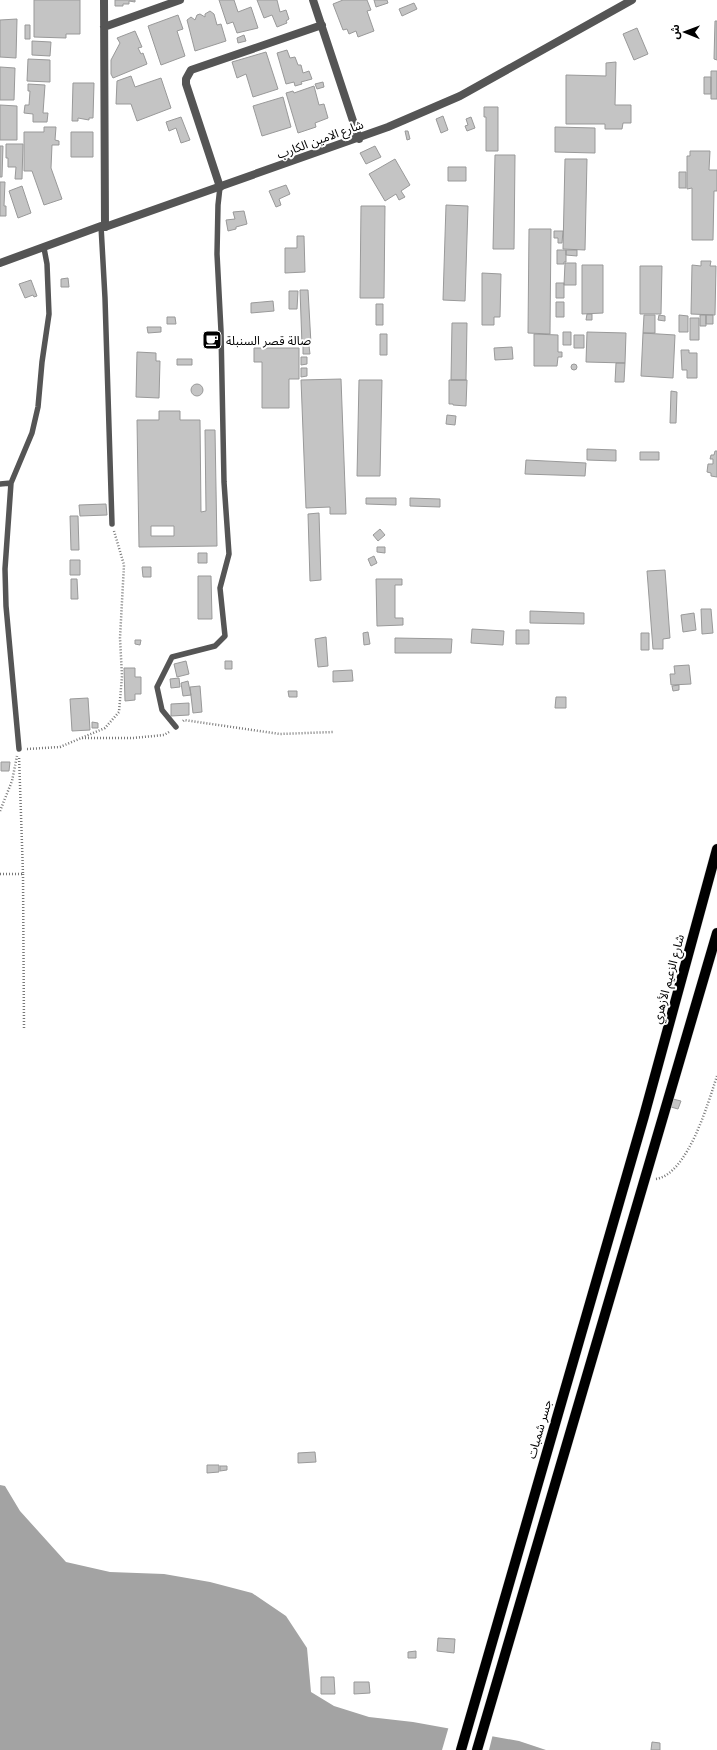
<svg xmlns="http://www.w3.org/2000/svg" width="717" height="1750" font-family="'PT Sans','Noto Sans Arabic',sans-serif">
  <rect width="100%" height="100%" fill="#fff"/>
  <path fill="#a3a3a3" d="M0 1485 5 1486 20 1511 66 1562 110 1572 164 1574 210 1582 252 1593 286 1616 307 1648 311 1692 334 1706 369 1717 413 1722 519 1741 546 1750H0Z"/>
  <path fill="#fff" d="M449 1726 493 1734 489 1750H442Z"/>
  <path fill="#c4c4c4" stroke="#999" fill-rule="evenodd" d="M34 0H80V34H66V38L34 37Z
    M115 0H135V2L129 1V4H123V6H115Z
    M219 0H234L238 12 251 7 258 28 237 33 233 22 227 24Z
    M257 0H277L280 12 286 10 289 19 286 21 287 23 277 27 272 15 264 18Z
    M343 0H367L371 10 367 11 374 31 358 37 356 31 349 34 347 29 343 30 333 4Z
    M374 0H387L388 3 376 7Z
    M414 3 417 9 402 16 399 9Z
    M210 11 214 14 217 25 221 24 226 41 195 51 187 20 191 17 195 20 197 15 200 14 205 17V14Z
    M178 15 183 29 177 31 185 56 161 65 148 26Z
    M17 19 16 58 0 57V20Z
    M715 21H717V60L714 59Z
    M25 25H30V39H25Z
    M637 28 648 54 634 60 623 34Z
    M135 31 142 47 138 48 141 54 143 53 147 64 113 78 111 74V60L120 43 117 38Z
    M244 35 246 41 238 43 237 38Z
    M32 41 51 42 50 56 32 55Z
    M287 50 290 58 295 57 298 65H301L303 73 309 71 312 79 301 82 302 84 295 86 294 82 286 84 277 53Z
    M266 52 278 89 253 97 246 74 237 78 232 62Z
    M28 59 50 60V82L27 81Z
    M616 62 615 105H631V123H623L622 129H605V124H566V75L606 76V63Z
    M0 67 15 68 14 100H0Z
    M711 71H717V99H711Z
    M131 76 135 87 161 78 171 108 137 121 131 104H116L117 81Z
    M704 77H711V94H704Z
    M323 82 324 87 317 89 315 84Z
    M73 83H94L93 118H89V120L78 118V121H72Z
    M28 84 45 85 43 113H48L47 122H33V114L24 113 25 105H29L30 91H28Z
    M314 86 319 105 324 104 328 118 315 123 316 127 298 133 286 93 293 91 294 93Z
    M283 97 291 127 262 136 253 106Z
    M0 105 17 106V140H0Z
    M484 107H498V151H486V117H484Z
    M443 116 448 130 441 133 436 119Z
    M181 117 190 140 181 143 176 128 169 131 166 122Z
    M471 117 475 128 467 131 465 126 468 125 466 119Z
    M44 127H56L55 140 59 141V145H52L51 168 62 199 44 205 32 171H24V132H44Z
    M555 127 595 128V153L555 152Z
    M405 131H408L410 139 407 140Z
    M71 132H93V157H71Z
    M6 144H23L22 179H15L16 167H8V158H6Z
    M0 146H3L2 177H0Z
    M375 146 381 157 366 164 360 153Z
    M690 151H710L709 170H717V191H714L713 240H692V188L687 189V156H690Z
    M495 155H515L514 249H493Z
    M395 159 410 185 401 191 405 197 399 200 396 194 385 201 369 174Z
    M565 159H587L585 250 563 249Z
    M448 167H466V181H448Z
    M679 172H686V188H679Z
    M0 182H5L4 206H6V216H0Z
    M286 185 290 194 279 199 281 205 276 207 269 191Z
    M22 186 31 213 18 218 9 191Z
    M446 205 468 206 465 301 443 300Z
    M361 206H385L384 298H360Z
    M244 211 247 224 236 227V229L228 231 226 220 235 219 233 212Z
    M529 229H551L550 334 528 333Z
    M554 231H563L562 243H558V238H554Z
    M297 236H304L305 272 285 273V248H297Z
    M557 250H566V262H564V264H557Z
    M566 250H577V256L566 255Z
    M701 261H711L710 266H716L715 315 691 314 692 265 701 266Z
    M565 263H576V285H564Z
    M582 265H603V313L582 314Z
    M640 266H662L661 314H640Z
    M482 273 501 274 500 317H494V325H482Z
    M68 278 69 287H61V279Z
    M31 280 37 296 34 297 33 295 25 298 19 284Z
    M556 283H564V298H556Z
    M300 290H308L311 344 302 345Z
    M289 291H298L297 309H289Z
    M273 301 274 311 251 313V303Z
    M556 302H564V317H556Z
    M376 304H383V325H376Z
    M587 314H592V320H586Z
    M644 315H655V333H643Z
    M659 315 665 316V321L658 320Z
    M679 315 688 316V332H679Z
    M700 315H706V326H700Z
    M706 315H713V324H706Z
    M167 317H175L176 324H167Z
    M690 318H699V340H690Z
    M452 323H467L466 380H451Z
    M147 327H161V332L148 333Z
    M563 332H571V345H563Z
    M587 332 626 333 625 363 586 362Z
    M643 333 675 335 673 378 641 376Z
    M380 334H387V355H380Z
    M534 334 558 335V352H562V357H558L557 366H534Z
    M574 335H584V348H574Z
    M303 346H309L310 354H303Z
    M512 347 513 359 495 360 494 348Z
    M254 348H299V379H289V408H262V362H254Z
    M681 350H689V353H697V378H687V370H682Z
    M137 352 156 353V361H160L159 398 136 397Z
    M301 357H307V364L301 365Z
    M177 359H192V365H177Z
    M616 363H625L624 382H615Z
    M571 367a3 3 0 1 1 6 0a3 3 0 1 1-6 0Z
    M301 368H307V376L301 377Z
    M341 379 346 514H330V507L306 508 301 380Z
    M359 380H382L380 476H357Z
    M449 380H467L466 406 453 405V404H449Z
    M191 390a6 6 0 1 1 12 0a6 6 0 1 1-12 0Z
    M671 391 677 392 676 423H670Z
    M159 411H180V420H200L201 512 206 511 205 430H215L217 546 139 547 137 420H159ZM151 526H174V536H151Z
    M447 415 456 416 455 425 446 424Z
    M587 449 616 450V461L587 460Z
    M715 451H717V477L711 476V473L707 472 708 464H713V459H710L711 455H714Z
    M640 452H659V460H640Z
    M526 460 586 463 585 476 525 474Z
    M366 498H396V505L366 504Z
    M410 498 440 499V507L410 506Z
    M106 504 107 515 80 516 79 505Z
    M319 513 321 580 310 581 308 514Z
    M70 516H78L79 550H71Z
    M380 529 385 535 378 541 373 535Z
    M377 547H385V553L377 552Z
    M198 553H207V563H198Z
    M374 556 377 563 371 566 368 559Z
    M70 560H80V575H70Z
    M142 567H151V577H143Z
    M665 570 670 638 663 639V649H653L647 571Z
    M198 576H211L212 619H198Z
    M71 579H77L78 599H71Z
    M376 579H402V585H395V618H403V625L377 626Z
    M701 609H711L713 633 702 634Z
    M530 611 584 613V624L530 623Z
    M694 613 696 630 683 632 681 615Z
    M472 629 504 631 503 645 471 643Z
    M516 630H529V644H516Z
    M368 632 370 644 364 645 363 633Z
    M641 633H649V650H641Z
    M326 637 328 666 318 667 315 639Z
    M395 638 452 639 451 653H395Z
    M135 640H141L140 645 135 644Z
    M186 661 189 674 177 677 174 664Z
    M225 661H232V669H225Z
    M689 665 691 684 671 685 670 674H675L674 666Z
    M124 668H135V677H141V694H135V700L125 701Z
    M352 670 353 681 333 682V671Z
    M179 678 180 687 171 688 170 679Z
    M188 681 191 695 183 696 181 683Z
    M679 685V690L673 691 672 686Z
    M200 686 202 712 193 713 190 687Z
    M288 691H297V697H289Z
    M556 697H566V708H555Z
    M88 698 90 730 72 731 70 699Z
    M189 703V715L171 716V704Z
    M92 722 98 723V728H92Z
    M1 762H10L9 771H1Z
    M673 1099 681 1101 678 1109 671 1107Z
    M315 1452 316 1462 298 1463V1453Z
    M207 1465H219V1472L207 1473Z
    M220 1466H227V1470L220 1471Z
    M438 1638 455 1639 454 1653 437 1651Z
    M416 1651V1658H408V1652Z
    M321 1677H334L335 1694H321Z
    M354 1682H369L370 1693 354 1694Z
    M652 1742 660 1743V1750H651Z"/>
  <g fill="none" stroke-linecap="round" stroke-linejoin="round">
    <defs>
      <path id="primary" d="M461 1750 644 1116 717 849
        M477 1750 717 933"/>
    </defs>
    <use href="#primary" stroke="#dbdbdb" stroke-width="11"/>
    <path stroke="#777" stroke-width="2.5" stroke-dasharray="1 2" stroke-linecap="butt" d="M183 721 184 720 280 734 333 732
      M82 738H133L164 735 169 732
      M27 749 60 747 105 728 119 712 122 676 120 638 124 565 114 531
      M0 811 12 781 17 756
      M0 874H23L19 756
      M23 874 24 1029
      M656 1179C688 1174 708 1103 717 1076"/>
    <path stroke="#555" stroke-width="5.5" d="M101 226 105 298 112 524
      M0 484 11 483
      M176 727 162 710 157 687 172 657 215 646 225 636 220 588 229 554 224 482 221 331 217 254 218 205 220 187
      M19 749 6 606 5 569 11 483 32 433 38 407 42 362 49 314 47 264 44 248"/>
    <path stroke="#555" stroke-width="8" d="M104 0 105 227
      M313 0 359 139
      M104 27 180 0
      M220 187 186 84V79L191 70 322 25"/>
    <path stroke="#555" stroke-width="8" d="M0 263 101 226 105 227 388 127 460 96 632 0"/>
    <use href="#primary" stroke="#000" stroke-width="10"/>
  </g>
  <defs>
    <symbol id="cafe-square" viewBox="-11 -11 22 22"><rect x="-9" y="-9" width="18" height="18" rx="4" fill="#000" stroke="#fff"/><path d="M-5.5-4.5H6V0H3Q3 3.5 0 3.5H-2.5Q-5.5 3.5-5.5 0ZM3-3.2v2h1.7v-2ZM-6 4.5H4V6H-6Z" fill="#fff"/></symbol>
  </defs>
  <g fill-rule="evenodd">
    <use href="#cafe-square" x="201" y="329" width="22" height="22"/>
  </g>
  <g text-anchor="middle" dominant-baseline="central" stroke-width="4" stroke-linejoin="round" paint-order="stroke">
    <g font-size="12" fill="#000" stroke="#fff">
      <text transform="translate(320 139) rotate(-20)">شارع الامين الكارب</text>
      <text transform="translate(668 979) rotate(-75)">شارع الزعيم الأزهري</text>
      <text transform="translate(539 1429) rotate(-74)">جسر شمبات</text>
    </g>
    <g font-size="12" fill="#000" stroke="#fff" text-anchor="start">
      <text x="226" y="340">صالة قصر السنبلة</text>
    </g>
  </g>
  <g transform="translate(685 32) rotate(271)" stroke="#ffffff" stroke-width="3" paint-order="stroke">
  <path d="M0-3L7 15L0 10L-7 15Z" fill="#000000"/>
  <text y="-6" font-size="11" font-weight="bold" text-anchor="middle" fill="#000000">ش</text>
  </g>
</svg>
